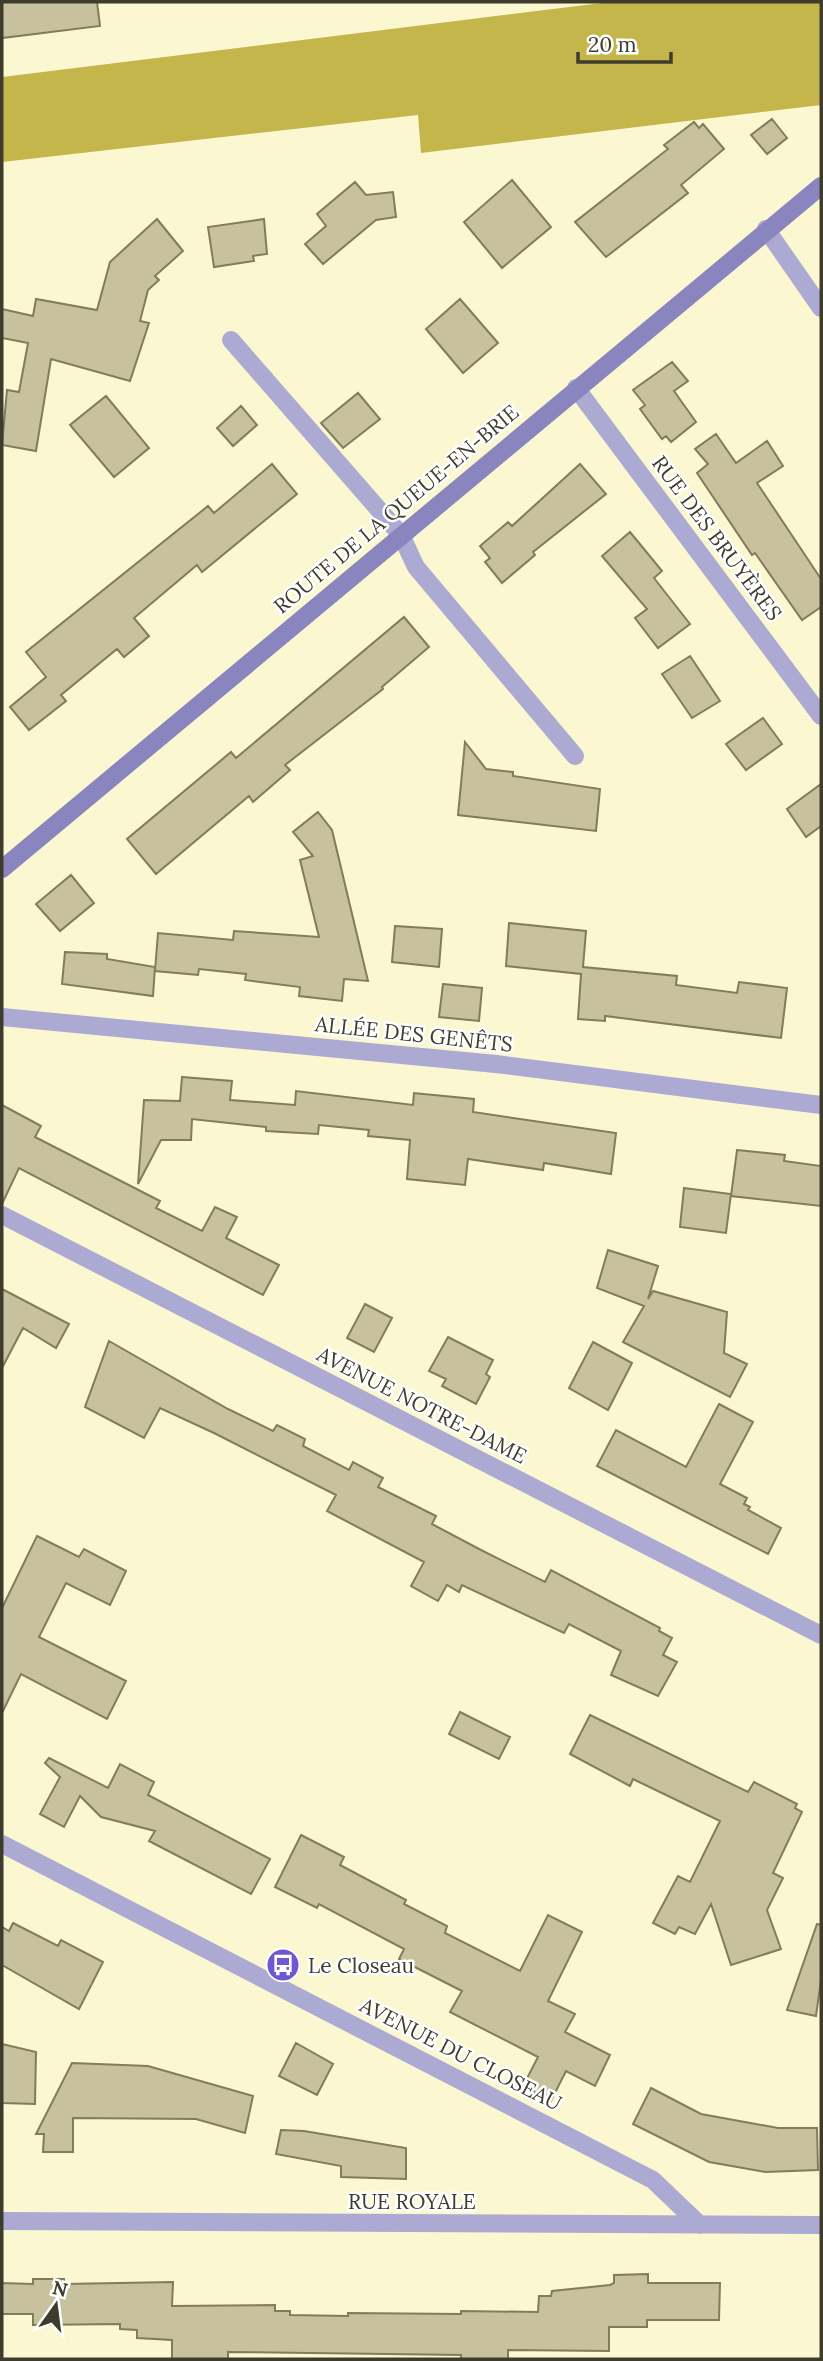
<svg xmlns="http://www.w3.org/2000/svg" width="823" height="2361" font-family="Lora,serif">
  <rect width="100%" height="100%" fill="#fbf7d1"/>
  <path fill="#c5b64b" d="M610 2H821V105L421 153 418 115 2 162V77Z"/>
  <path fill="#c7c29d" stroke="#817d5a" stroke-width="2" d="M2 2H97L100 26 2 38Z
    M772 119 787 138 767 154 751 135Z
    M694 122 699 128 703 124 724 149 681 185 688 193 606 257 575 222 668 149 664 145Z
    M512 180 551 227 502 268 464 222Z
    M355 182 366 195 393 192 396 217 376 220 323 264 305 244 326 226 317 214Z
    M157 219 183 251 155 276 159 280 148 290 140 321 149 323 130 381 51 359 36 451 2 445 7 390 19 392 28 343 2 338V309L33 316 36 299 97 310 110 262Z
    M264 219 267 254 253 256 254 261 214 267 208 227Z
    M460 299 498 343 463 373 426 329Z
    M672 362 688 381 674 391 696 422 671 442 666 436 662 439 640 409 645 405 633 390Z
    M358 393 380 419 343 448 321 423Z
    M106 396 149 448 114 477 70 425Z
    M241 406 257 425 233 446 217 428Z
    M716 434 736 463 767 441 783 466 757 483 821 579V607L802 620 755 553 752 555 697 473 708 464 695 449Z
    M272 464 297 494 202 572 197 565 134 618 149 636 124 657 117 649 61 695 66 701 29 730 10 707 46 677 26 652 208 506 214 513Z
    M580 464 606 494 533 552 535 555 502 583 485 562 490 558 480 546 508 522 512 526Z
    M630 532 662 571 654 578 690 624 658 648 635 618 647 609 602 556Z
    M404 617 429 647 382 687 383 689 285 765 290 770 253 802 249 796 156 874 127 839 231 752 236 758Z
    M690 656 720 701 692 718 662 674Z
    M763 718 782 744 746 770 726 744Z
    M465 742 486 769 513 772V776L600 789 596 831 458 815Z
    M821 784V826L806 837 787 809Z
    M318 812 332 830 368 981 344 979 342 1001 299 996 300 987 245 980 246 974 199 969 198 975 155 971 158 933 233 940 234 931 319 937 300 860 313 856 293 832Z
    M71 875 94 903 60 931 36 904Z
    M509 923 586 931 583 967 677 976 676 985 737 993 739 982 787 988 781 1038 605 1016V1021L578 1019 581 974 506 966Z
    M395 926 442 929 439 967 392 962Z
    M65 952 107 954V959L155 967 153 996 62 984Z
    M443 984 482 988 479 1021 439 1017Z
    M182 1077 232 1081 230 1100 295 1105 296 1091 413 1105 414 1093 474 1099 473 1112 616 1133 611 1174 544 1163 543 1170 468 1159 465 1185 407 1179 410 1140 368 1136 369 1130 319 1125 318 1134 266 1131V1127L192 1119 191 1140H161L138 1184 144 1100 180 1101Z
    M2 1105 41 1126 35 1137 160 1201 156 1208 202 1231 215 1207 237 1217 226 1238 279 1265 263 1295 19 1168 2 1204Z
    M737 1150 785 1155 784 1161 821 1166V1206L731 1196Z
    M684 1188 731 1194 726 1233 680 1227Z
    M608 1250 658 1266 648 1299 653 1291 727 1312 724 1353 747 1364 730 1397 623 1342 644 1306 597 1288Z
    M2 1289 69 1324 56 1348 23 1328 2 1368Z
    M365 1304 392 1318 374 1352 347 1338Z
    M448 1337 493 1360 486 1374 490 1377 476 1404 442 1386 446 1379 429 1371Z
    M109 1341 228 1409 273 1431 277 1425 305 1439 303 1446 349 1470 353 1462 383 1478 378 1487 436 1516 432 1524 481 1550 545 1582 551 1570 660 1628 659 1631 672 1638 663 1655 677 1662 658 1696 611 1675 621 1651 569 1624 564 1633 462 1585 459 1592 447 1585 438 1601 411 1586 424 1562 327 1511 336 1495 214 1433 160 1408 144 1438 85 1407Z
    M593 1342 632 1363 608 1410 569 1388Z
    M719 1404 753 1422 720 1484 747 1498 744 1504 750 1507 748 1510 781 1528 768 1554 597 1466 616 1430 686 1467Z
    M37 1536 79 1557 84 1549 126 1571 110 1605 66 1583 39 1637 126 1681 107 1719 21 1674 2 1713V1608Z
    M460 1712 510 1737 499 1759 449 1734Z
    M590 1715 748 1792 754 1782 797 1804 795 1808 802 1812 773 1873 783 1878 767 1910 781 1949 731 1965 711 1904 695 1934 679 1927 675 1934 653 1923 678 1876 690 1882 720 1821 633 1779 630 1786 570 1754Z
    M49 1758 108 1788 120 1764 154 1782 148 1795 270 1859 251 1894 149 1841 155 1831 101 1817 80 1796 64 1827 40 1814 60 1777 45 1763Z
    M301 1835 344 1857 340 1865 406 1900 404 1904 447 1926 445 1933 520 1971 548 1915 582 1932 548 2001 575 2014 565 2032 610 2055 595 2086 566 2071 551 2101 523 2086 538 2057 450 2012 462 1991 399 1959 404 1949 319 1904 317 1908 275 1887Z
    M13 1923 58 1946 61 1940 103 1962 79 2009 2 1965V1927L9 1931Z
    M817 1924 821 1925V1980L816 2016 787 2010Z
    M296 2043 333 2064 317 2095 279 2076Z
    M2 2044 36 2052 35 2104 2 2103Z
    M72 2063 148 2066 253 2096 245 2133 196 2119 73 2118V2152H43L44 2134H36Z
    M651 2088 701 2114 778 2128H817L818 2170 765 2172 709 2162 633 2124Z
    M281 2130 304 2131 406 2148V2179L341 2177V2166L276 2154Z
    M648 2274V2283H720L719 2320H647V2327H609V2351L508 2350V2359H461V2355L228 2352V2359H172V2340L137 2338V2330L120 2329V2324L33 2325V2314H2V2283L33 2284V2279H64V2284L173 2282 172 2306 275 2305V2311H290V2315L348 2316V2313L461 2314V2311L538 2312 539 2296H551L552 2291 610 2285 614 2283V2275Z"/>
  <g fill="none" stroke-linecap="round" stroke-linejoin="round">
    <path stroke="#acaad2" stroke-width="18" d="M766 229 821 308
      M231 340 401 535 416 567 575 756
      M576 388 821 716
      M2 1017 496 1064 821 1105
      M2 1215 821 1635
      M2 1844 653 2180 700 2225
      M2 2221 821 2225"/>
    <path stroke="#8a84bf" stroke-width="18" d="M2 869 821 186"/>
  </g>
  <defs>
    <symbol id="bus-disc" viewBox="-11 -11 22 22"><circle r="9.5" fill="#6e57d1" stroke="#fff"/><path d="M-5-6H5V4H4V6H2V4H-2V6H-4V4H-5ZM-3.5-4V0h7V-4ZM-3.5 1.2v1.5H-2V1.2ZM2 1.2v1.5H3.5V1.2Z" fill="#fff"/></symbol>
  </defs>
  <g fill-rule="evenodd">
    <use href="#bus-disc" x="264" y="1946" width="38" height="38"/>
  </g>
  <g text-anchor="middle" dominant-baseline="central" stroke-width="5" stroke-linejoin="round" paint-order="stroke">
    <g font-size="21" fill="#3e3c2d" stroke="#fff">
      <text transform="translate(396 509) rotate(-40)">ROUTE DE LA QUEUE-EN-BRIE</text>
      <text transform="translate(717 538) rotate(53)">RUE DES BRUYÈRES</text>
      <text transform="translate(414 1034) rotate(6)">ALLÉE DES GENÊTS</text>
      <text transform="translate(422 1405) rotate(27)">AVENUE NOTRE-DAME</text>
      <text transform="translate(461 2054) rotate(27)">AVENUE DU CLOSEAU</text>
      <text x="412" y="2201">RUE ROYALE</text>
    </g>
    <g font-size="21" fill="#3e3c2d" stroke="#fff" text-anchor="start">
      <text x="308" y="1965">Le Closeau</text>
    </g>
  </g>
  <rect width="823" height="2361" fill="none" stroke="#3e3c2d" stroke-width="7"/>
  <g transform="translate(56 2305) rotate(14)" stroke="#ffffff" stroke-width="5" paint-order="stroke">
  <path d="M0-5L12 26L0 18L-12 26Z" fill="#3e3c2d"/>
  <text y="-10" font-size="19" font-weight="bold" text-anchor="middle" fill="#3e3c2d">N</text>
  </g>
  <path d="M578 52v10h93v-10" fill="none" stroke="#3e3c2d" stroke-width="3.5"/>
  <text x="588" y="52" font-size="21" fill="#3e3c2d" stroke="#ffffff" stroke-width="5" paint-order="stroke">20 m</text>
</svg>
